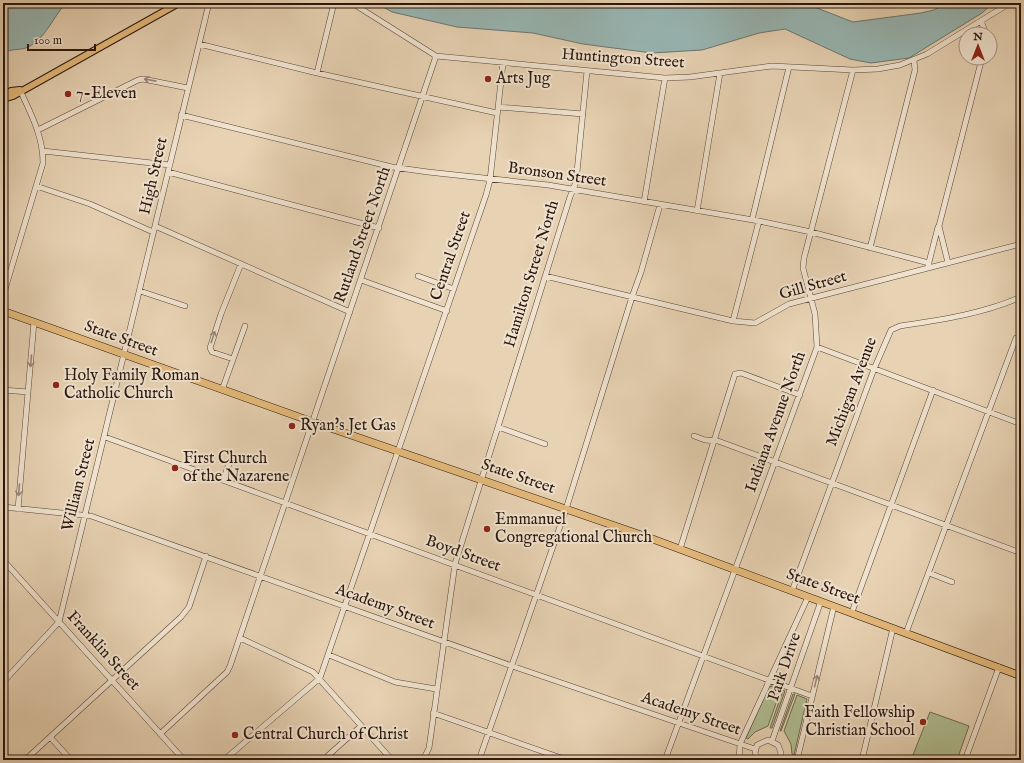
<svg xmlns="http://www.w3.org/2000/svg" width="1024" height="763" font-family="'IM FELL English',serif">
  <rect width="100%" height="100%" fill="#e7d2b3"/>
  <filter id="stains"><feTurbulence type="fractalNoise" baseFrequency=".005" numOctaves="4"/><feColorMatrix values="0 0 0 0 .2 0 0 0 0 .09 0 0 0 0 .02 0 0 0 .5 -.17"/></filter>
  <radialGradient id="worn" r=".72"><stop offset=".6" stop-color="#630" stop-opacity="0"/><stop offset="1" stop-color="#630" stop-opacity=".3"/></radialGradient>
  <path fill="#afbd91" stroke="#6d6a4f" d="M772 686 781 689 768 726 755 732 748 739 746 738 769 687Z
    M783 690 785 691 772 728H770Z
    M793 694H795L781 731H780Z
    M797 695 807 699 794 755 792 754 791 744 784 731Z
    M930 712 969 726 957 760H911Z"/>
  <path fill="#98b6b3" stroke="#6c7671" d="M11 3H66C53 17 47 36 30 46 23 51 11 48 3 53V5Z
    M376 3H454L462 5 467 3H818L817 8 853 22 921 13 934 10 946 3H993L982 13 909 58 871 63 850 59 785 29 759 33 702 50 652 53 583 44 533 33 457 27 392 12Z"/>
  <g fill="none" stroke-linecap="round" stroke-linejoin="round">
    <defs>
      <path id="minor" d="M352 3 436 56 665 78 690 77 772 66 853 70 878 69 900 65 927 54 1010 3
        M981 21 986 34
        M199 44 317 73 497 113
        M317 73 334 3
        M498 107 583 114
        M181 115 392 167 428 172 548 185 759 221 811 232 929 263
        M38 130 138 80 143 79 188 88
        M43 151 170 165
        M168 172 379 228
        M36 186 90 204 153 232
        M644 202 665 78
        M697 211 720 73
        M752 220 789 67
        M155 226 350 312
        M870 248 915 70 914 61
        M948 263 939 226 982 58
        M928 266 938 227
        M418 276 454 289
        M545 276 733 321 755 323 789 304 1021 244
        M361 280 447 311
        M140 291 185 306
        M3 296 43 163C43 136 31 114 20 90
        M733 321 759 221
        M817 347 1021 424
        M233 359 212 352 210 348 221 314 241 264
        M3 390 28 392
        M222 390 245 326
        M498 427 545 444
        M694 436 705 440 718 441 1021 553
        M105 437 812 696
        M223 480 229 464 235 458
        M3 507 91 516 512 666 755 749
        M18 509 34 322
        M680 549 735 374 741 373 800 395
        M3 560 184 760
        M929 573 952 582
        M792 591 874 369 891 330 900 326C940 320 983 314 1021 297
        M852 612 933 390
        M906 633 1016 338
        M240 638 313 672 392 760
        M329 655 395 682 436 689
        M3 682 59 622 209 3
        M433 713 567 760
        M160 734 227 672 230 666 436 56
        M50 737 71 760
        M772 741 821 601
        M25 760 181 617 189 607 206 556
        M224 760 320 678 322 672 486 195 490 180 503 63
        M323 760 361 726
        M423 760 429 748 455 564 570 197 576 182 587 71
        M479 760 566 509 632 297 641 272 660 205
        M665 760 817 347 815 314 803 268 804 258 853 70
        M739 760 740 744 808 597
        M757 760 755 753 757 745 768 740 778 745 781 753 779 760
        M797 760 834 606
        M862 760 893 628
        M965 760 999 667"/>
      <path id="major" d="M3 96 11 91 20 90
        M3 99 13 96 179 3"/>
      <path id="highway" d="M3 311 313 422 650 538 1021 676"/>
    </defs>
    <use href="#minor" stroke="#5a4536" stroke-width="6"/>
    <use href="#major" stroke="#2b160d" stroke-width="8"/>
    <use href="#highway" stroke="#2b160d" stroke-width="8"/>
    <use href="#minor" stroke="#efe2ce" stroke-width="5"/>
    <use href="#major" stroke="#e4b97a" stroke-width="6"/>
    <use href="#highway" stroke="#e4b97a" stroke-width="7"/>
  </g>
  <defs><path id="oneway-shaft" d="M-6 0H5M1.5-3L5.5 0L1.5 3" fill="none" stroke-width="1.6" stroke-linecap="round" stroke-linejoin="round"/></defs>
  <g stroke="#978677">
    <use href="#oneway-shaft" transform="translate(150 80) rotate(-169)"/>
    <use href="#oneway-shaft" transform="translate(213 337) rotate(-72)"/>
    <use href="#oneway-shaft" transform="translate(31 361) rotate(95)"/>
    <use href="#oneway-shaft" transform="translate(19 490) rotate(95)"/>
    <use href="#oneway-shaft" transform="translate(816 681) rotate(-76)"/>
  </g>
  <g fill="#8f2418" stroke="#efe2ce" stroke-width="1.5">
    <circle cx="488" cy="79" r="4"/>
    <circle cx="68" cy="94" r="4"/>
    <circle cx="56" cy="385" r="4"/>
    <circle cx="292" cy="426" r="4"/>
    <circle cx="175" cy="468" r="4"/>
    <circle cx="487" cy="529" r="4"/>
    <circle cx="923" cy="722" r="4"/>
    <circle cx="235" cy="735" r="4"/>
  </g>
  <g text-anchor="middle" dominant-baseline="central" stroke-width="4" stroke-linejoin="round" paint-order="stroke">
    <g font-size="16" fill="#2b160d" stroke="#efe2ce">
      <text transform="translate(623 59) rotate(4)">Huntington Street</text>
      <text transform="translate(557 175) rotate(8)">Bronson Street</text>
      <text transform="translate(154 176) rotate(-77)">High Street</text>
      <text transform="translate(363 235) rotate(-71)">Rutland Street North</text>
      <text transform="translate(451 256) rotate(-71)">Central Street</text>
      <text transform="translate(532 274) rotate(-73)">Hamilton Street North</text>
      <text transform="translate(813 286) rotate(-16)">Gill Street</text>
      <text transform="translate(121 339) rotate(20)">State Street</text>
      <text transform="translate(852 392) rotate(-69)">Michigan Avenue</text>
      <text transform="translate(776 422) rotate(-70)">Indiana Avenue North</text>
      <text transform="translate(518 477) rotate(19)">State Street</text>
      <text transform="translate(79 485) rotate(-76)">William Street</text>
      <text transform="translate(463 554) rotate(20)">Boyd Street</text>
      <text transform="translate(823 587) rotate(20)">State Street</text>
      <text transform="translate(385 607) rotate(20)">Academy Street</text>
      <text transform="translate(103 651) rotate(48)">Franklin Street</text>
      <text transform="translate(785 667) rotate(-71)">Park Drive</text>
      <text transform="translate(691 714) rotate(19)">Academy Street</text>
    </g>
    <g font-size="16" fill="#2b160d" stroke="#efe2ce" text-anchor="start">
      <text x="496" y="79">Arts Jug</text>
      <text x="76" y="94">7-Eleven</text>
      <text x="64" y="376">Holy Family Roman<tspan x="64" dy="18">Catholic Church</tspan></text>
      <text x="300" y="426">Ryan's Jet Gas</text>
      <text x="183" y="459">First Church<tspan x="183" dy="18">of the Nazarene</tspan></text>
      <text x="495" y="520">Emmanuel<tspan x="495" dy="18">Congregational Church</tspan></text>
      <text x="915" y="713" text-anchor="end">Faith Fellowship<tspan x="915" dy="18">Christian School</tspan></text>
      <text x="243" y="735">Central Church of Christ</text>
    </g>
  </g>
  <rect width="1024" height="763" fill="none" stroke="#e7d2b3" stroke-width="16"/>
  <rect x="4" y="4" width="1016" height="755" fill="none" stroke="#2b160d" stroke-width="2"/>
  <rect x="8" y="8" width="1008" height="747" fill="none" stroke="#2b160d"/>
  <g transform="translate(978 46)"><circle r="19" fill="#efe2ce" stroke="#a19081"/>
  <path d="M0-3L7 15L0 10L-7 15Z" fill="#8f2418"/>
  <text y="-6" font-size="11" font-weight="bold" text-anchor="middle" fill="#2b160d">N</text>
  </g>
  <path d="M28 44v6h67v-6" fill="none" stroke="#2b160d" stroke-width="2"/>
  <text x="34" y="44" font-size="12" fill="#2b160d" stroke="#efe2ce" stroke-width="3" paint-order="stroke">100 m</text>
  <rect width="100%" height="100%" filter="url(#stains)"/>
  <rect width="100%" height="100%" fill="url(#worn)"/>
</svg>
